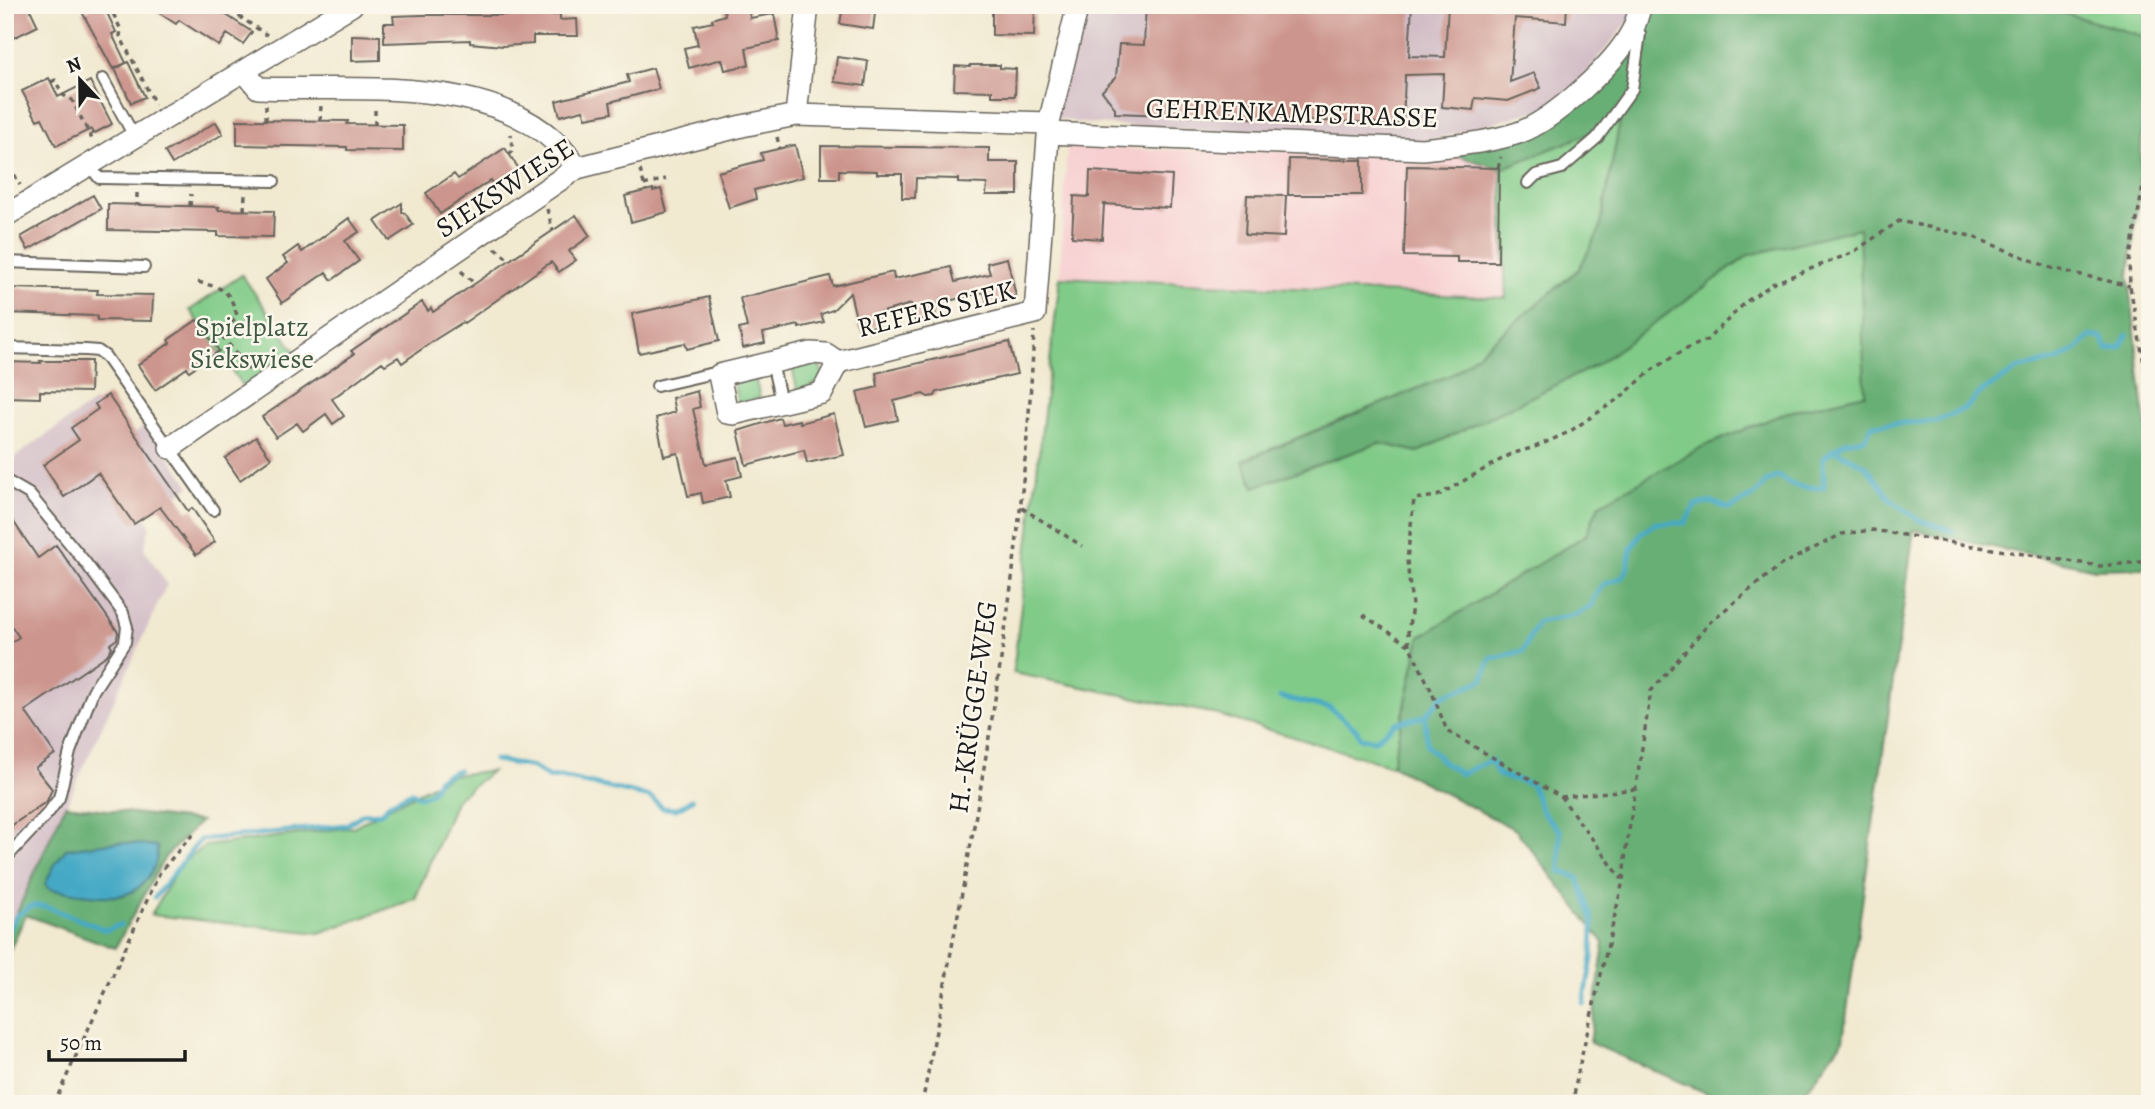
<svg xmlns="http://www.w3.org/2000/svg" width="2155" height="1109" font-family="Alegreya,serif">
  <rect width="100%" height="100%" fill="#fbf7ec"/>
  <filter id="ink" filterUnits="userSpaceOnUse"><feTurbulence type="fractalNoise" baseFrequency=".0143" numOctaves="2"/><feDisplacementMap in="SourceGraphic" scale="14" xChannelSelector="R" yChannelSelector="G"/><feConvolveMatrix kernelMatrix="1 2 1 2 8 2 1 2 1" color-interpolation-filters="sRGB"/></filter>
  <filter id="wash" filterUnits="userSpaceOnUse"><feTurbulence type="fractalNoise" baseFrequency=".00686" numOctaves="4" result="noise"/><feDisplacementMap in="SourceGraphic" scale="28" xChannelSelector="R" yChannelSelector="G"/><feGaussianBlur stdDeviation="1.57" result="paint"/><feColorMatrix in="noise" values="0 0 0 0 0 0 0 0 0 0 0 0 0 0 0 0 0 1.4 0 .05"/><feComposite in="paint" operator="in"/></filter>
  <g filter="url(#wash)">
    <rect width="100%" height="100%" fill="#f1e9d0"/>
    <path fill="#f7cfd1" d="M1067 148 1455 155 1501 169 1506 298 1060 277Z"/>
    <path fill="#d2bdc6" d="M1065 5H1642L1577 84 1545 108 1421 143 1079 123 1040 114Z
      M94 402 122 442 147 424 190 486 145 517 150 525 144 549 167 584 5 939V452L12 459Z"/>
    <path fill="#81cb88" stroke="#4e7452" stroke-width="2" d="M2036 5H2146V37Z
      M1620 120 1600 230 1579 269 1453 374 1243 460 1254 487 1379 443 1418 452 1595 366 1749 255 1860 227 1866 394 1785 413 1599 505 1586 535 1420 637 1392 766 1211 713 1013 673 1060 277 1506 298 1501 169Z
      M242 275 296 353 244 388 190 310Z
      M813 361C822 367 824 371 821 381L798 392 791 364Z
      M755 377 760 398 738 403 733 382Z
      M492 771 456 799 415 899 319 933 151 915 181 864 205 846 353 827 451 775Z"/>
    <path fill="#68af74" stroke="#426648" stroke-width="2" d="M1650 5H2036L2146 37 2140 181 2129 277 2145 422 2150 437V566L2144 568 2095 569 1914 530 1843 1040 1807 1090 1783 1104H1732L1590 1043 1604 943 1516 830 1392 766 1420 637 1586 535 1599 505 1702 447 1785 413 1865 394 1859 228 1749 255 1595 366 1418 452 1379 443 1254 487 1243 461 1453 374 1579 269 1600 229 1620 121 1501 169 1455 155 1613 74 1647 26Z
      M65 805 201 821 165 857 115 948 26 915 5 960V939Z"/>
    <path fill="#45a9c5" stroke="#306270" stroke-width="2" d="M116 842 157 846C160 869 140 895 116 896 95 898 70 892 49 889L45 884 55 864 66 849Z"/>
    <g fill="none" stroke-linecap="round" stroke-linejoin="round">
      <path stroke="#45a9c5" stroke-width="5" d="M1833 449 1866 466 1891 500 1919 520 1953 531
        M1280 697 1330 708 1357 730 1360 738 1375 740 1396 723 1425 716 1443 696 1483 680 1490 659 1523 651 1537 623 1577 614 1591 606 1598 591 1604 584 1621 578 1627 570 1631 549 1641 533 1656 523H1685L1696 505 1713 502 1729 509 1755 495 1766 482 1778 476C1794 488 1805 489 1824 487L1823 458 1845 442 1864 439 1872 425 1937 421 1966 408 1980 393 2020 368 2059 360 2081 346 2090 336 2103 338 2107 350 2120 347 2127 335
        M1425 716 1427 745 1443 762 1461 774 1491 760 1498 775 1531 784 1543 813 1560 831V871L1578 878 1593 921 1592 958 1584 1004
        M494 760 533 767 549 778 561 777 650 797 663 808 676 809 692 800
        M155 897 200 840 346 825 363 814 381 813 390 803 412 792 420 797 431 793 439 778 458 770
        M5 939 16 916 31 906H45L106 930 120 925"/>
    </g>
    <g id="blocks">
      <path fill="#cc958d" d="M12 5H28L38 26 5 42V9Z
        M97 5H103L109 17 116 32 112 34 126 63 113 69 82 12Z
        M147 5H211L252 32 243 44 227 34 219 46 179 20 176 24Z
        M723 5H748L750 18 774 14 779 41 746 48 749 65 725 70 722 59 689 68 684 48 698 45 694 26 713 22 712 19 725 15Z
        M843 5H876L873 29 840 24Z
        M992 5H1035L1034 36 992 35Z
        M1146 5H1412L1409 56 1445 57 1448 5H1567L1566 22 1515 18 1510 82 1534 73 1541 88 1508 101 1475 98 1473 110 1442 107 1444 74 1405 75 1403 124 1115 113V108L1102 91 1116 77 1119 44 1144 45Z
        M422 15H560V20L577 19 578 36H533V44L503 46 470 43V40L384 43V23H394L393 16Z
        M352 35 380 36V60L352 61Z
        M837 57 868 61 865 86 834 82Z
        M128 62 145 97 131 103 115 69Z
        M970 65H1000V68L1016 69 1015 96H992V91L954 90 955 66 970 67Z
        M653 68 659 89 610 102 612 113 586 118 583 110 560 116 556 101 629 82 627 75Z
        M49 78 58 97 90 81 112 124 93 134 91 129 56 146 42 118 37 120 22 91Z
        M237 120 348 121 347 124 403 125V151L347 150V147L237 145Z
        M216 122 223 134 172 164 165 152Z
        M795 145 803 177 754 190 756 199 729 208 718 172 763 160 761 153Z
        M821 146 989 148V162H1018V195H986L987 184 958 183V179L916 178 915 198H902V174H877V171L839 170V178H821Z
        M505 148 519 169 494 186 491 180 440 214 426 193 454 174 458 179Z
        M1289 159 1362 160V195H1288Z
        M1407 166 1499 168 1498 262H1457V257L1404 256Z
        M1090 171 1172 176 1170 208 1104 204 1102 239 1072 237 1074 196 1089 197Z
        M653 189V191L661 189 667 212 631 222 625 196Z
        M93 195 101 209 28 250 21 237Z
        M1247 195 1286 196 1284 237 1245 235Z
        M402 203V212L405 213 413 225 389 241 375 221Z
        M108 204 219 207 218 210 274 211 273 237 218 236V232L108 230Z
        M576 215 590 236 569 251 576 260 559 272 551 262 464 323 463 322 436 339 402 363 398 357 385 365 382 362 332 399 344 416 333 424 326 414 303 431 297 423 276 437 262 417 354 354 351 351 422 302 428 311 431 308 433 312Z
        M349 218 359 232 345 241 359 261 332 280 326 272 282 303 266 279 288 263 283 257 298 246 302 252Z
        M1007 258 1016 296 987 303 984 292 933 305 936 316 915 321 911 304 876 314 879 325 859 330 850 293 833 310 821 314 824 322 799 328V325L763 333 765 343 743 348 739 329 747 327 740 298 830 276 833 286 893 272 894 279 951 267 955 282 990 274 987 263Z
        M5 288 98 290 97 294 153 295 152 321 97 320V316L5 313Z
        M709 297 719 341 687 349 685 343 639 353 632 314Z
        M197 320 219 351 189 371 187 368 155 390 138 365 170 343 168 340Z
        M1009 342 1017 374 937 392 935 396 928 397 923 394 894 401 898 420 866 427 857 392 878 387 876 373Z
        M40 361H91L90 392 40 391V398L5 397V362L41 363Z
        M697 391 700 407 693 409 706 464 738 457 742 476 726 480 730 497 703 503 701 493 688 496 678 453 664 456 656 418 675 412 672 398Z
        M108 395 188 511 192 508 215 542 196 555 160 507 134 524 98 473 64 497 43 465 79 440 71 428 98 409 95 404Z
        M834 414 844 455 807 463 804 450 746 465 738 431 780 418 782 424 799 420 800 423Z
        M256 437 271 458 240 480 225 458Z
        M5 509 38 558 56 545 118 632 117 639 110 644 112 647 107 655 25 711 55 754 35 768 52 789 47 801 5 830V647L19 637 5 617Z"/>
    </g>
  </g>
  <g filter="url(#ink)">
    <use href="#blocks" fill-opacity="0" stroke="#67645b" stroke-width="2"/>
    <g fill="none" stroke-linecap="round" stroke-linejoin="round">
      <defs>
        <path id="lane" d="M103 79 135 138
          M90 166 99 178 274 181
          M1528 183 1536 175 1562 168 1597 138 1632 89 1640 34 1633 29
          M5 262 144 267
          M5 348 86 350 98 351 105 356 213 510
          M772 363 781 402
          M657 386 709 374 719 375
          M5 480 29 494 85 562 123 613 127 627 125 642 93 691 70 752 59 798 48 813 5 859"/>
        <path id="street" d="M245 72 258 88C358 92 514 70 577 168
          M796 115 808 5
          M1048 133 1423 149C1455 145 1487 143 1518 133 1553 121 1615 64 1632 31 1636 23 1638 14 1641 5
          M5 216 352 5
          M811 353 826 354 838 362 822 393 733 414 727 413 719 375Z
          M838 362 1035 313 1049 123 1078 5
          M170 448 577 168 742 126 796 115 1049 123"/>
      </defs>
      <use href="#lane" stroke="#67645b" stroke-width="14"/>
      <use href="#street" stroke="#67645b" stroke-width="24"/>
      <path stroke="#67645b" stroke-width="3.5" stroke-dasharray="5 5" stroke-linecap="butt" d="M109 5 121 30 120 36 155 104
        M222 5 267 35
        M400 5V16
        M213 6 214 5
        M51 82 55 80 63 95 72 100 93 141
        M266 105V120
        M320 121 321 105
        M375 125V106
        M2150 129 2146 171 2129 262 2130 286 2150 397
        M777 137 780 149
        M509 155 513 150 511 134
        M5 157 20 185
        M1498 168 1501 157
        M640 170 646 191
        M644 185 666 179
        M137 193V204
        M190 206 191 194
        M547 209 553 231
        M244 210 245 195
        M495 248 509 260
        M461 271 475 284
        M198 282C224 289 228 288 237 315L223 337 249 370
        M1022 508 1082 546
        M1363 615 1409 645 1431 690 1447 731 1561 797 1622 879
        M1409 645 1408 633 1412 606 1407 560 1414 499 1437 496 1511 454 1535 447 1569 432 1621 397 1652 370 1682 351 1707 340 1747 301 1774 283 1852 253 1899 221 1971 236 2051 268 2130 286
        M1561 797 1636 789
        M54 1104 160 872 193 834
        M922 1104C971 848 1022 591 1034 331
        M1573 1104 1577 1076 1623 881 1626 849 1651 691 1711 621 1781 565 1842 534 1872 530 2100 566 2150 561"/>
      <use href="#lane" stroke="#fff" stroke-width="10"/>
      <use href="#street" stroke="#fff" stroke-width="21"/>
    </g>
  </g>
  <g text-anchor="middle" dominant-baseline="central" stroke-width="5" stroke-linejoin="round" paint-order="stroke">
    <g font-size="28" fill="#1c1c1c" stroke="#fbf7ec">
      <text transform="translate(1292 113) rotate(2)">GEHRENKAMPSTRASSE</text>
      <text transform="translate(505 188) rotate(-33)">SIEKSWIESE</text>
      <text transform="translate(936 309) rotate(-14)">REFERS SIEK</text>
      <text transform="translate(973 707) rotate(-82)">H.-KRÜGGE-WEG</text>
    </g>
    <g font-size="28" fill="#3f5942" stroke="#fbf7ec">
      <text x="252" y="327">Spielplatz<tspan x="252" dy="32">Siekswiese</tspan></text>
    </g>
  </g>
  <rect width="2155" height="1109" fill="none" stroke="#fbf7ec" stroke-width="28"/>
  <g transform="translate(80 80) rotate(338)" stroke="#fbf7ec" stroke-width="5" paint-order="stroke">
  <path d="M0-5L12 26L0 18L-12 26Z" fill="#1c1c1c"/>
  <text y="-10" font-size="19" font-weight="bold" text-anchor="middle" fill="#1c1c1c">N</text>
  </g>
  <path d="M49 1050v10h136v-10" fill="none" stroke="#1c1c1c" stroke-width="3.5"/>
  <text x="60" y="1050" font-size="21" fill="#1c1c1c" stroke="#fbf7ec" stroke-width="5" paint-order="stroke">50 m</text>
</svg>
